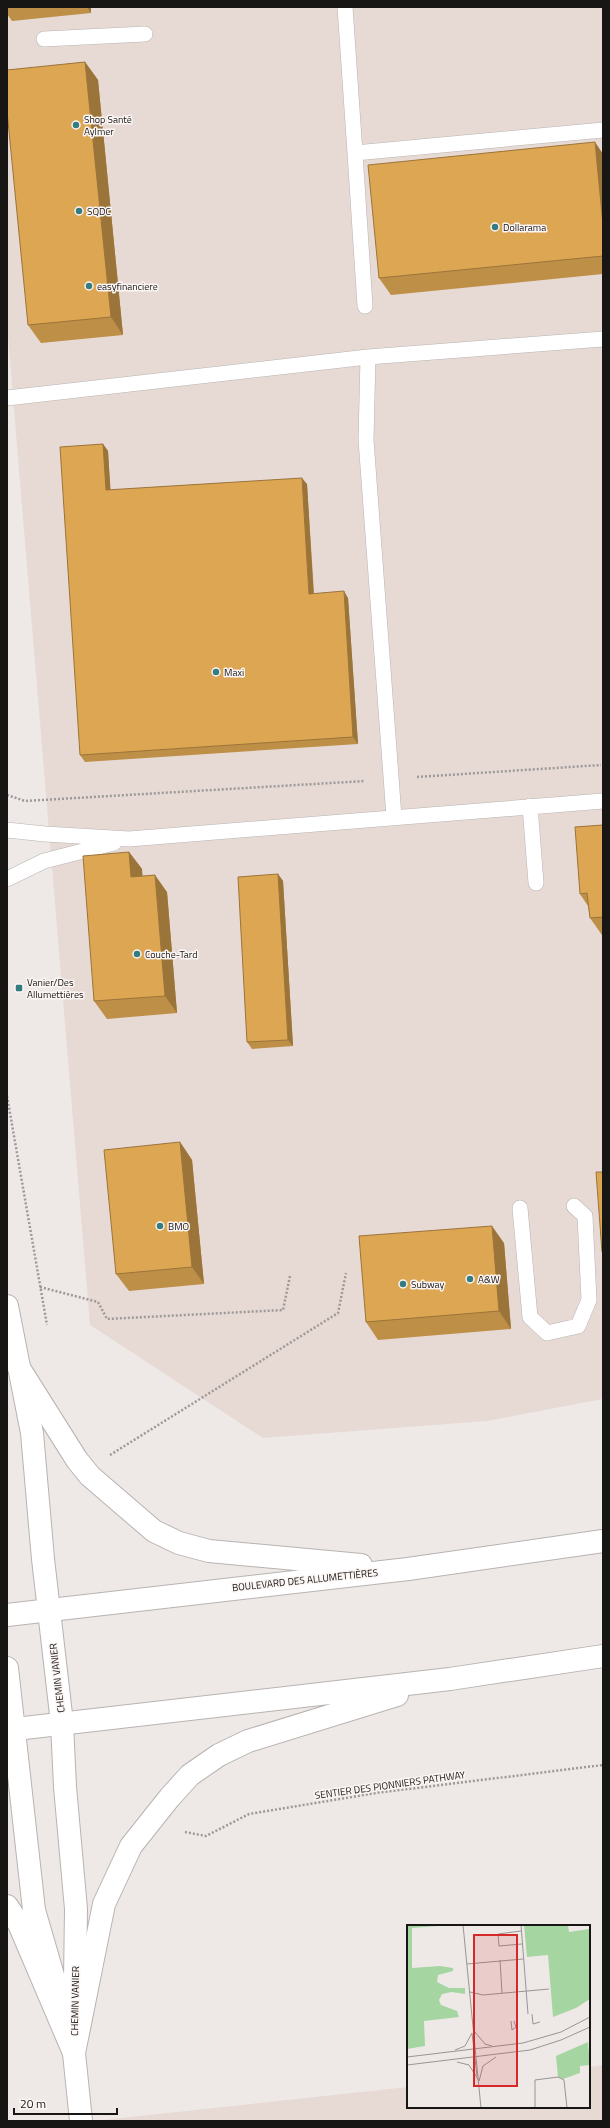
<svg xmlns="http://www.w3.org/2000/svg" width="610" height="2128" font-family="'Titillium Web',sans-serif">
  <rect width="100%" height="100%" fill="#eee9e7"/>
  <path fill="#e7dad5" d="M7 7H603V1399L487 1421 263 1438 90 1325 7 325Z
    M603 2065V2121H93L408 2087V2107H589V2067Z"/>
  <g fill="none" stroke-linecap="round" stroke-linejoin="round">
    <defs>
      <path id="lane" d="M345 7 355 153 603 130
        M44 39 145 34
        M355 153 365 306
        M368 357 366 440 394 817
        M7 398 368 357 603 339
        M530 806 536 883
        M7 830 45 834 129 839 603 801
        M7 879 44 861 114 843
        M520 1208 530 1317 547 1333 578 1326 589 1300 585 1216 574 1206"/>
      <path id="secondary" d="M7 1306 32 1433 43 1559 62 1723 65 1787 76 1909 74 2053 81 2121
        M7 1668 34 1910 61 2003"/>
      <path id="highway" d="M19 1368 77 1460 90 1476 154 1531 179 1543 209 1551 361 1565
        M7 1615 408 1569 603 1541
        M7 1730 450 1679 603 1656
        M7 1906 19 1924 74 2053
        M74 2053 104 1904 131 1846 170 1797 190 1775 219 1755 248 1741 397 1695"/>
    </defs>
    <use href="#lane" stroke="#b8b3b1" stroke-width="16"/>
    <use href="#secondary" stroke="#b8b3b1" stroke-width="24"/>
    <use href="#highway" stroke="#b8b3b1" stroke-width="24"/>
    <path stroke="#9d9998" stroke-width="2.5" stroke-dasharray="2 2" stroke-linecap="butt" d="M417 777 601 765
      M7 795 25 801 365 781
      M7 1096 47 1325
      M40 1287 98 1302 107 1319 283 1310 290 1276
      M110 1455 338 1313 346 1273
      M185 1832 206 1836 249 1814 376 1793 603 1765"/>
    <use href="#lane" stroke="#fff" stroke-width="15"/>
    <use href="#secondary" stroke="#fff" stroke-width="22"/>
    <use href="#highway" stroke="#fff" stroke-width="22"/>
  </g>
  <path fill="#be8f47" d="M7 7H91V13L12 21 7 14Z
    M85 62 98 80 123 335 41 343 28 325Z
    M603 154V274L391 295 379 278Z
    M103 444 108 451 110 490 307 484 314 593 348 598 358 744 85 762 80 755Z
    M603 825V935H602L590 918 588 906 580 894Z
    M129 852 142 869V876L167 892 177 1013 107 1019 94 1001Z
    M278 874 283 881 293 1046 252 1049 247 1042Z
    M180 1142 192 1160 204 1284 129 1291 116 1274Z
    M504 1243 511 1329 378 1340 366 1322Z"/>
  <path fill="#9b743a" d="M87 7H91V13Z
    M85 62 98 80 123 335 111 317Z
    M595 142 603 154V225Z
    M103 444 108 451 111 497 106 490Z
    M302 478 307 484 314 601 309 594Z
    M344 591 348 598 358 744 353 737Z
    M129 852 142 869 144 894 131 877Z
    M278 874 283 881 293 1046 288 1040Z
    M155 875 167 892 177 1013 165 996Z
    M180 1142 192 1160 204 1284 192 1267Z
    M492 1226 504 1243 511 1329 499 1311Z"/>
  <path fill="#dda653" stroke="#9b743a" d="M85 62 111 317 28 325 7 111V70Z
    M595 142 603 225V256L379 278 368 165Z
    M103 444 106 490 302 478 309 594 344 591 353 737 80 755 60 447Z
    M603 825V917L590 918 587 893 580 894 575 827Z
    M129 852 131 877 155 875 165 996 94 1001 83 856Z
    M278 874 288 1040 247 1042 238 877Z
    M180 1142 192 1267 116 1274 104 1150Z
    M596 1172H603V1252H602Z
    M492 1226 499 1311 366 1322 359 1236Z"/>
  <g fill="#337c81" stroke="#fbf6f4" stroke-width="1.5">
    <circle cx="76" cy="125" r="4"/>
    <circle cx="79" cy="211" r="4"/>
    <circle cx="495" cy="227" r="4"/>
    <circle cx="89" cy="286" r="4"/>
    <circle cx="216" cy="672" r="4"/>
    <circle cx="137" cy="954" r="4"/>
    <rect x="15" y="984" width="8" height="8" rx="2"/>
    <circle cx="160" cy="1226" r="4"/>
    <circle cx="470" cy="1279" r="4"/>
    <circle cx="403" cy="1284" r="4"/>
  </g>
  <g text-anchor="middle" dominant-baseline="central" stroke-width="3" stroke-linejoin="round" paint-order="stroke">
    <g font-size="10" fill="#181615" stroke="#fbf6f4" text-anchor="start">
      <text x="84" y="119">Shop Santé<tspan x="84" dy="12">Aylmer</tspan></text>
      <text x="87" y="211">SQDC</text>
      <text x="503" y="227">Dollarama</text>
      <text x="97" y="286">easyfinanciere</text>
      <text x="224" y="672">Maxi</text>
      <text x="145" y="954">Couche-Tard</text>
      <text x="27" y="982">Vanier/Des<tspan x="27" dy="12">Allumettières</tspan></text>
      <text x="168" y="1226">BMO</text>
      <text x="478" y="1279">A&amp;W</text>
      <text x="411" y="1284">Subway</text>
    </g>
    <g font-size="10" fill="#181615" stroke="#fbf6f4">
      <text transform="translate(305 1580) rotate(-6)">BOULEVARD DES ALLUMETTIÈRES</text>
      <text transform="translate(57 1678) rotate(-97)">CHEMIN VANIER</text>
      <text transform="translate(390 1785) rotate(-8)">SENTIER DES PIONNIERS PATHWAY</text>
      <text transform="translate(75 2001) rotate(-89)">CHEMIN VANIER</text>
    </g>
  </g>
  <g transform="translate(407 1925)">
    <rect width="183" height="183" fill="#eee9e7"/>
    <path d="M0 0H44L5 3V43L33 41 46 43V46L31 50 30 57 42 63H58V69L45 67 35 69 32 75 34 80 50 86 52 92 17 96 18 121 0 124ZM117 0H161L162 7 182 4 183 74 169 83 146 92 141 30 120 32ZM181 117 183 140 173 141V148L156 154 151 152 149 131Z" fill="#a5d5a0"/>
    <path fill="none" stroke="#989593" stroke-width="1" d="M56 0 74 183M114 0 121 89M114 6 91 9 92 21 115 19M93 35 95 68M60 39 116 34M63 67 76 70 142 64M125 89 126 99 133 97M104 96 105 105 109 102 107 96M68 107 78 119 85 121M65 108 70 151M48 125 58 121 65 108M0 132 116 118 154 107 183 92M50 137 62 140 72 156M0 140 123 125 154 115 183 102M72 156 76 141 89 132M128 183V155L151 152 157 155 160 183"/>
    <path fill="#d62828" fill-opacity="0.15" stroke="#d62828" stroke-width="2" d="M67 10H110V161H67Z"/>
    <rect width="183" height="183" fill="none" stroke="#181615" stroke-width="2"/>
  </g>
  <rect width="610" height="2128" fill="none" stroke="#181615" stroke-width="16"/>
  <path d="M14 2108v6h103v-6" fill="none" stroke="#181615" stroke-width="2"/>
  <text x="20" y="2108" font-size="12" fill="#181615" stroke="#fbf6f4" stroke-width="3" paint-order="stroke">20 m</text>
</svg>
